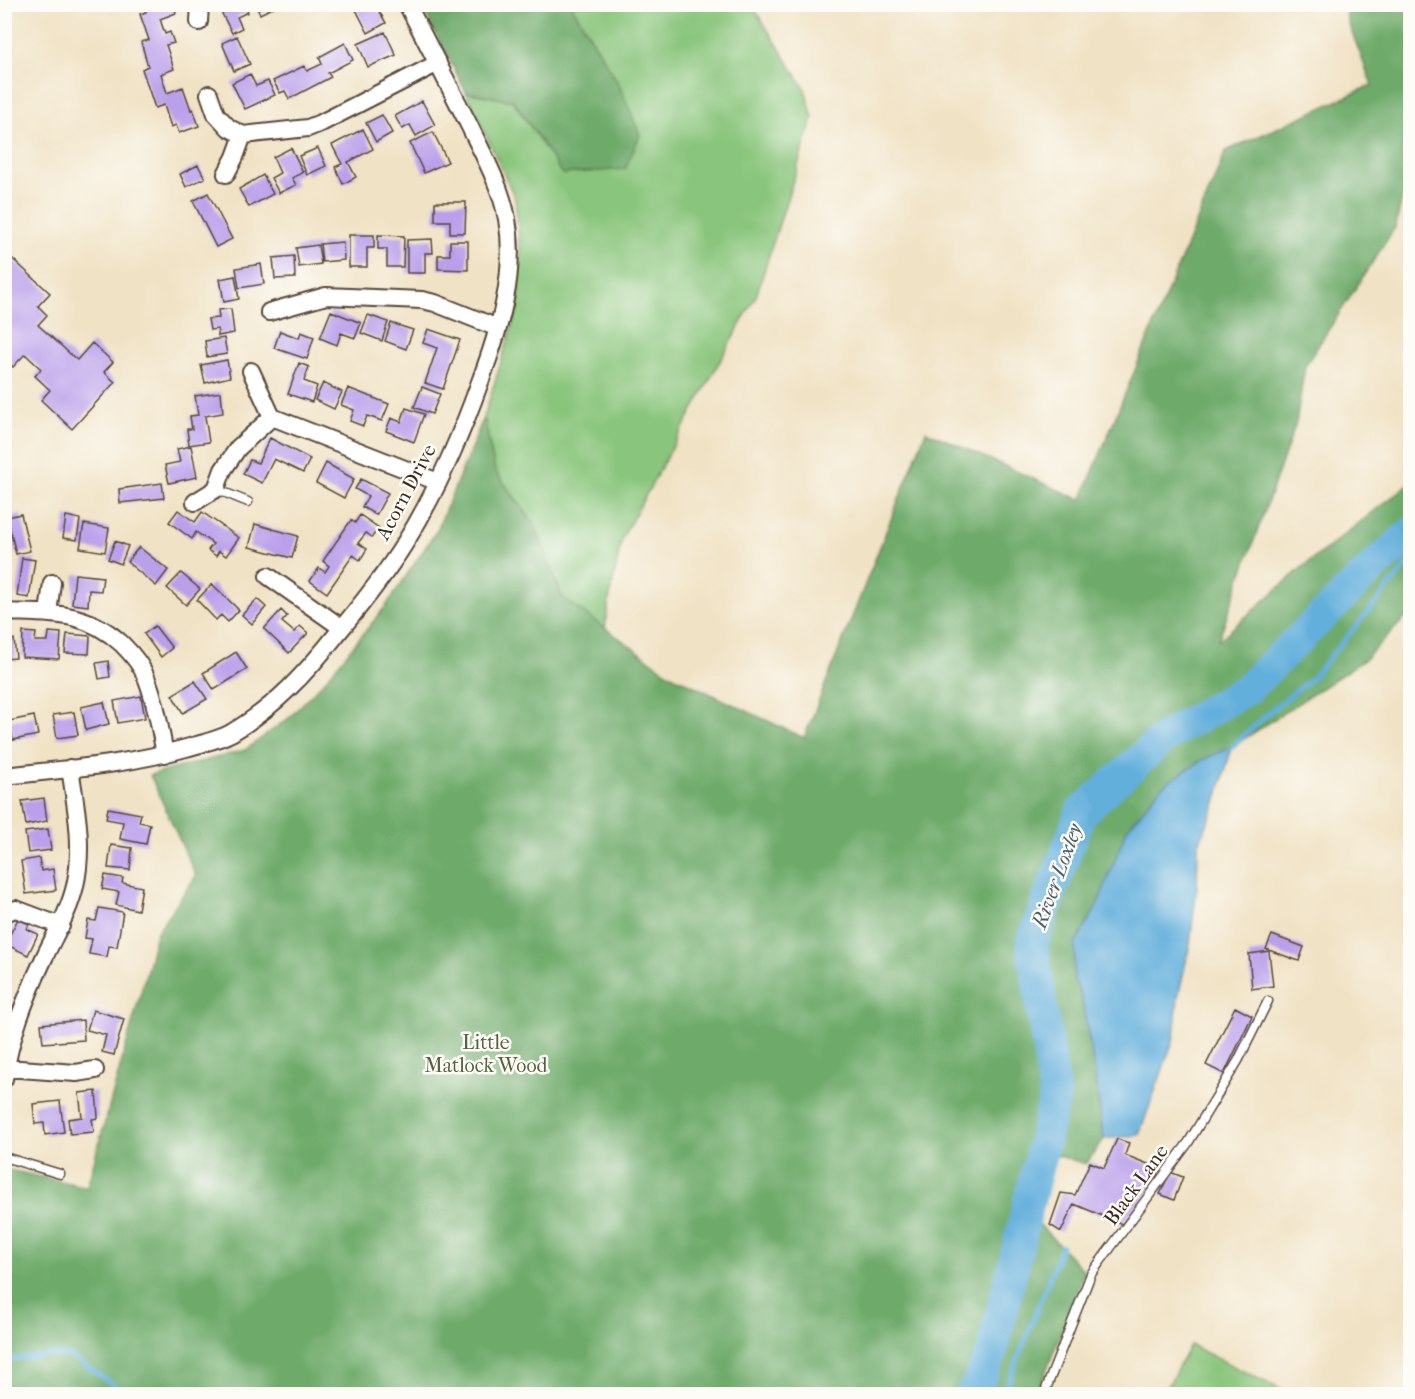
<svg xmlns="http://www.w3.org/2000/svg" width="1415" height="1399" font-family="'IM FELL French Canon',serif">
  <rect width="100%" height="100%" fill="#fdfcf7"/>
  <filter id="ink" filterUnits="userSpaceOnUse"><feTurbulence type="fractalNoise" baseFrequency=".0167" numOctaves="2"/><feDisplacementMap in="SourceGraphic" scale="12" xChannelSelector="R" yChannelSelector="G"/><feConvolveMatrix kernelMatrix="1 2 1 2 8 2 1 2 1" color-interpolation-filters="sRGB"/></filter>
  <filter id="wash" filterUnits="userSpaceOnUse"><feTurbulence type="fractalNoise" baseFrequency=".008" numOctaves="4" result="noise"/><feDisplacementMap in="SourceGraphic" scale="24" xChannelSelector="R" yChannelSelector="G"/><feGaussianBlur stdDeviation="1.35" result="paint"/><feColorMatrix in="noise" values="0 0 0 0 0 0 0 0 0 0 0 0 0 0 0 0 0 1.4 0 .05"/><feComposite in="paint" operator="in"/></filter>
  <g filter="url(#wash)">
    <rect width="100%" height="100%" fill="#f0e2c4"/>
    <path fill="#89c57b" stroke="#62784c" stroke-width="1.5" d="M571 5H752L805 89 813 118 756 296 622 538 609 600 605 629 562 597 534 524 495 471 484 417 518 307 521 259 515 198 466 92 513 101 562 173 619 84Z
      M1190 1345 1290 1394H1164Z"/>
    <path fill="#6eaa6b" stroke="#546a44" stroke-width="1.5" d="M421 5H571L619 84 640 135 625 169 562 174 514 101 466 92Z
      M1344 5H1404L1410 23V160L1396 226 1305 366 1296 423 1218 641 1299 570 1410 483V613L1364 660 1232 747 1204 759 1096 908 1075 945 1074 980 1081 994 1093 1061 1104 1139 1086 1164 1055 1155 1033 1218 1085 1272 1037 1394H5V1169L87 1187 147 970 156 933 196 876 150 775 245 750 290 717 327 678 386 606 437 530 484 417 495 471 534 524 562 597 671 675 804 738 926 431 1081 500 1226 151 1372 85 1348 22Z"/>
    <path fill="#62afdc" stroke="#4e6c7d" stroke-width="1.5" d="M1232 747 1215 806 1198 846 1197 887 1190 944 1178 997 1174 1038 1139 1135 1104 1139 1093 1061 1081 994 1074 980 1075 945 1096 908 1127 829 1162 786 1204 759Z"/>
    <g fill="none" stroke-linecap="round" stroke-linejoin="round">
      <path stroke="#62afdc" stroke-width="5" d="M1232 747 1273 709 1312 678 1410 562
        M4 1360 49 1355H70L127 1394
        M1004 1394 1062 1246"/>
      <path stroke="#62afdc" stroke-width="32" d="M972 1394 991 1355 1055 1096 1032 943 1081 812 1166 736 1247 689 1372 568 1410 534"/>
    </g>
    <g id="blocks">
      <path fill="#ba9feb" d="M144 4H174L176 13 160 19 165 34 170 32 174 43 166 45 174 69 161 74 167 93 183 87 191 110 193 109 199 126 179 133 176 125 171 127 164 105 155 108 142 69 148 66 141 42 149 40 140 14 146 12Z
        M221 4H245L248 12 237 17 242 28 232 33 218 6Z
        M255 4H280L260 14Z
        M353 4H375L386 23 368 33Z
        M385 32 396 55 368 67 358 44Z
        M237 36 250 64 234 71 222 43Z
        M345 43 353 60 328 73 331 77 289 99 285 91 280 93 273 81 304 66 307 71 322 64 319 57Z
        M250 74 256 86 268 81 275 95 245 109 232 83Z
        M422 101 435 125 416 136 410 125 402 129 395 116Z
        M382 115 392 133 376 142 366 123Z
        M363 129 373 149 348 162 356 177 343 184 335 167 342 164 332 145Z
        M433 132 448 162 424 173 410 143Z
        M291 148 303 172 292 178 296 185 279 193 271 178 280 173 273 157Z
        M318 148 326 166 307 175 299 156Z
        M198 165 205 178 186 187 180 174Z
        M263 175 273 194 249 207 239 189Z
        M208 193 232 239 216 247 193 201Z
        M435 202H466L465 233H450V221H435Z
        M349 235H374V248H367V267H349Z
        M378 235 404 236 403 267H387V249H378Z
        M432 239 433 253H425V273H407V240Z
        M450 241H468V270L438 269V255H450Z
        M343 242 344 260 322 262 320 244Z
        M318 245 321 264 299 267 296 248Z
        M4 251 50 293 38 306 47 315 38 325 77 360 92 343 113 362 104 372 115 382 72 429 41 400 50 390 35 376 41 369 25 354 13 367 4 359Z
        M294 256 295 278 275 279 273 258Z
        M261 264 264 284 239 288 236 268Z
        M235 276 239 299 224 302 220 279Z
        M231 309 234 333 218 336V329L210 330 208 319 219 318 218 310Z
        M331 311 361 323 355 338 341 333 337 345 320 338Z
        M368 315 388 322 382 341 361 333Z
        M391 323 413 330 406 349 385 341Z
        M428 329 460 340 443 389 425 383 437 348 423 343Z
        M280 331 299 338 301 332 314 337 307 359 274 348Z
        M224 338 227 354 207 357 205 341Z
        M227 360 230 377 205 383 201 365Z
        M299 363 309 367 304 381 317 386 312 402 288 394Z
        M323 383 342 392 334 409 315 400Z
        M422 387 440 394 432 414 414 407Z
        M348 388 389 404 382 421 367 416 363 426 350 421 354 410 341 405Z
        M221 392 223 413 205 416 209 442 189 445 187 429H192L190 416 198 415 195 396Z
        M406 408 424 414 414 442 386 431 391 418 401 422Z
        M270 438 310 459 303 473 274 459 262 483 243 474 250 460 258 463Z
        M191 446 197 477 169 483 165 465 180 462 177 449Z
        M326 463 354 479 344 498 316 483Z
        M361 479 388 493 376 515 362 507 368 496 355 489Z
        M162 483 164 498 120 503 119 489Z
        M178 510 195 522 202 512 239 538 226 556 219 551 216 556 208 550 213 544 196 532 192 539 169 522Z
        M21 514 30 551 16 554 7 517Z
        M360 515 379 528 372 537 366 533 358 543 367 549 360 560 353 555 327 593 310 581 319 568 325 572 329 566 323 561 351 520 355 523Z
        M66 516 80 519 77 540 63 538Z
        M84 524 109 528 105 552 80 548Z
        M255 524 298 536 292 558 249 547Z
        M115 541 128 546 121 564 108 559Z
        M139 547 168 570 156 586 127 562Z
        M22 558 35 560 29 598 17 596Z
        M181 573 200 589 186 605 167 588Z
        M75 574 103 577 101 591 89 590 88 606 72 604Z
        M212 584 239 610 228 622 221 615 216 620 197 600Z
        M257 599 266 607 252 624 242 615Z
        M281 610 287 616 282 622 294 632 300 626 308 633 289 653 264 629Z
        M155 626 172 648 161 657 144 634Z
        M23 632 36 633 35 641H48L49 632 61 633 59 659 22 657Z
        M67 634 90 636 89 654 65 653Z
        M14 639 16 658 4 659V640Z
        M236 652 247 669 214 690 203 673Z
        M108 661 110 677 99 679 96 663Z
        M195 681 207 699 183 713 172 695Z
        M141 696 145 718 118 723 114 701Z
        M104 702 109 724 86 730 81 707Z
        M74 712 78 735 57 738 53 715Z
        M34 716 38 735 13 740 9 721Z
        M4 725 8 741H4Z
        M44 798 47 821 26 825 22 801Z
        M108 808 141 814 139 822 150 824 146 844 120 839 123 822 106 819Z
        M48 829 51 850 28 853 25 832Z
        M111 845 132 848 130 870 108 868Z
        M39 858 41 871 53 869 56 890 26 894 21 861Z
        M105 875 123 878 122 883 142 887 138 910 116 905 119 892 102 889Z
        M99 908 123 912 117 947 109 946 107 957 89 954 92 939 85 938 88 920 96 921Z
        M18 919 29 924 27 929 38 934 28 955 5 944Z
        M1272 935 1304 947 1299 961 1266 949Z
        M1269 951 1273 986 1252 989 1249 954Z
        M1235 1007 1252 1016 1224 1074 1206 1065Z
        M93 1010 124 1019 114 1055 102 1052 106 1035 87 1030Z
        M83 1020 84 1040 43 1043 41 1024Z
        M96 1091 98 1118 92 1119 94 1132 70 1134 68 1119 82 1117 79 1093Z
        M60 1101 64 1132 45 1135 44 1123 35 1124 33 1104Z
        M1117 1139 1129 1143 1125 1155 1153 1166 1156 1160 1162 1162 1152 1187 1122 1224 1074 1204 1061 1232 1050 1225 1061 1193 1075 1195 1090 1162 1104 1168Z
        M1170 1172 1183 1177 1174 1200 1160 1194Z"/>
    </g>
  </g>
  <g filter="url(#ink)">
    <use href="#blocks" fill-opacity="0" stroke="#564637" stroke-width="1.5"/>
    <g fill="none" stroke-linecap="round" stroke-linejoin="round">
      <defs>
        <path id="lane" d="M216 489 248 502
          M4 1157 60 1174
          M1044 1394 1091 1274 1188 1143 1238 1061 1268 1001"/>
        <path id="street" d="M199 22 200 4
          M209 94 216 114 229 128 243 135 308 128 323 122 438 63
          M226 174 235 157 243 135
          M269 312 326 296 422 300 435 303 498 328
          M251 371 272 417
          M195 502 216 489 223 470 238 448 272 417 438 482
          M268 576 342 628
          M4 612C51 614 85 610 122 644 132 654 141 664 146 677 156 701 160 729 165 754
          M48 613 52 583
          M4 776C65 769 127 765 186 748 200 744 218 740 231 733 274 708 307 672 337 634 361 605 385 575 405 543 436 493 460 438 480 382 499 331 517 274 507 219 501 186 483 154 469 125 448 84 428 44 407 4
          M4 913 16 909 61 926
          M6 1068 76 1073 95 1070
          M4 1079C10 1036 26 997 44 958 55 934 69 912 75 886 84 847 76 808 70 768"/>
      </defs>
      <use href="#lane" stroke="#564637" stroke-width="11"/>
      <use href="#street" stroke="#564637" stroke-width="20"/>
      <use href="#lane" stroke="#fff" stroke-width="8"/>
      <use href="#street" stroke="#fff" stroke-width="16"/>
    </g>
  </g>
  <g text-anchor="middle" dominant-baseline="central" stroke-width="5" stroke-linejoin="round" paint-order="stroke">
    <g font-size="20" fill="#3b2a1e" stroke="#fdfcf7">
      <text transform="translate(406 492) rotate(-62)">Acorn Drive</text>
      <text transform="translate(1136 1185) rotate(-54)">Black Lane</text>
    </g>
    <g font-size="20" fill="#56603f" stroke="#fdfcf7">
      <text x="486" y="1042">Little<tspan x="486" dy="23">Matlock Wood</tspan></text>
    </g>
    <g font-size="21" font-style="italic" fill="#4b5f6a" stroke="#fdfcf7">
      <text transform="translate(1057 876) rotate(-70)">River Loxley</text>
    </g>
  </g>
  <rect width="1415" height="1399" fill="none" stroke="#fdfcf7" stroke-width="24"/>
</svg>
